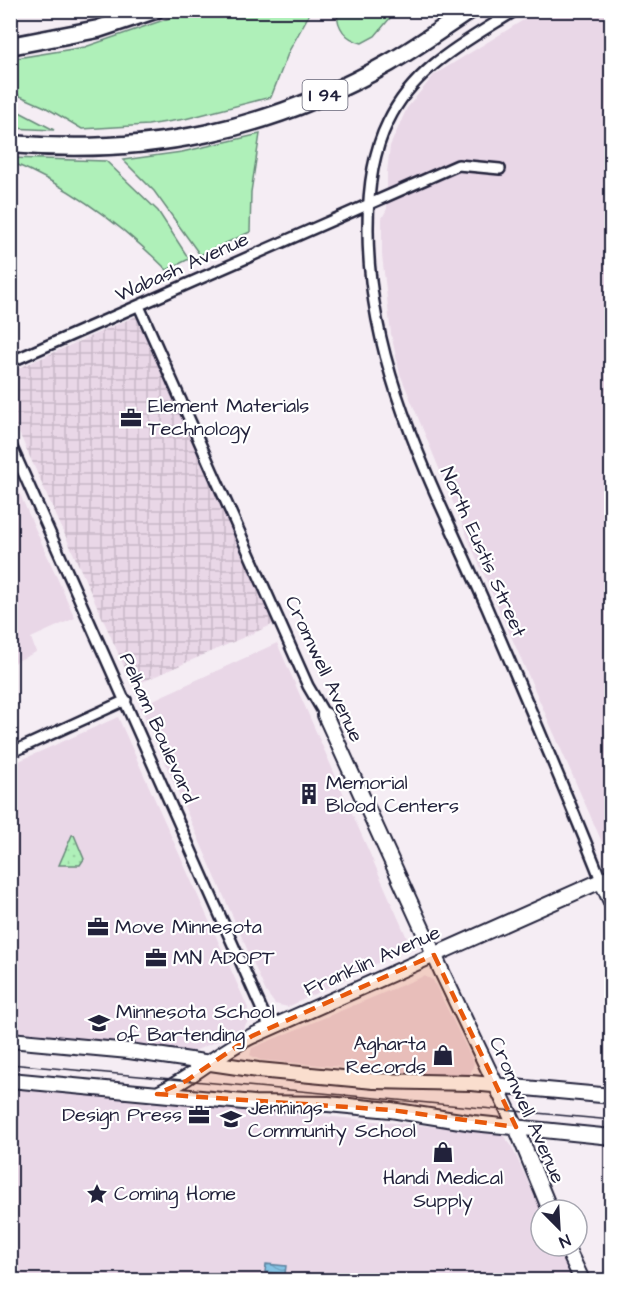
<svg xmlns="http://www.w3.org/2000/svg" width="622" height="1291" font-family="'Architects Daughter',sans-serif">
  <defs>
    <pattern id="industrial-grid" width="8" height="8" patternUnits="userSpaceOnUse" patternTransform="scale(1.5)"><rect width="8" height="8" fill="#e9d7e7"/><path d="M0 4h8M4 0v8" fill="none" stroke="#c8b8c7"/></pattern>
    <pattern id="park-dots" width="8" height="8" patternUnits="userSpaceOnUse" patternTransform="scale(1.5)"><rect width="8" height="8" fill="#aff0b9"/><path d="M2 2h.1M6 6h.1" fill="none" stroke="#96cea0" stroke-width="1.8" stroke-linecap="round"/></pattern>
    <pattern id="water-waves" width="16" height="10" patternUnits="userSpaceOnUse" patternTransform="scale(1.5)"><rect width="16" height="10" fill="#84c3e4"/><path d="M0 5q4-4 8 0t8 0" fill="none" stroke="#72a7c4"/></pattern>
  </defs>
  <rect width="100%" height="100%" fill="#f5edf4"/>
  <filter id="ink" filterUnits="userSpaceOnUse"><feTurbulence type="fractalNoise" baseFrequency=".0167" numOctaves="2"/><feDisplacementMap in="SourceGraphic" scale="12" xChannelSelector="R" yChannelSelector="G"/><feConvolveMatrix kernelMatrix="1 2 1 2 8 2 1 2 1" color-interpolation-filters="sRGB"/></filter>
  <g filter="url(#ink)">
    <path fill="#e9d7e7" d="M538 11H611L612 857 609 858 469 541 400 374 391 334 382 255V218L387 209V172L390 146 407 108 434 75Z
      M10 472 75 618 31 638 36 652 11 664Z
      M277 643 407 938V943L400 952 288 1007 275 1004 266 992 140 706Z
      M118 717 248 1008 247 1023 241 1031 194 1051 11 1034 10 765Z
      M424 976 433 980 474 1063 470 1075 463 1077 260 1060 250 1055 252 1048Z
      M10 1086 501 1133 511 1145 541 1210V1246H558L574 1280H11Z"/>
    <path fill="url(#industrial-grid)" d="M136 316 274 624 133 686 11 415 10 372Z"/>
    <path fill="#aff0b9" stroke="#68897a" stroke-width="1.5" d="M190 11H311L289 51 271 97 185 119 148 125 82 129 45 107 11 92V59L85 47Z
      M337 11V10L396 11 375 36 362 43C345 39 337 27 337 11Z
      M10 107 54 130 11 128Z
      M260 134 251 192 250 232 200 255 154 191 123 160 182 152Z
      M10 158 106 161 158 211 189 259 167 270C121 224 71 187 11 162Z"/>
    <path fill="url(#park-dots)" stroke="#68897a" stroke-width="1.5" d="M72 835H74L84 859 80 865H59Z"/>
    <path fill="url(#water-waves)" stroke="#5d83a0" stroke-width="1.5" d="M266 1264 286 1266 285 1274 265 1272Z"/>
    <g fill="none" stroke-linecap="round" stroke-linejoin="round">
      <defs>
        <path id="street" d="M516 10C467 41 414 67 388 122 372 154 368 191 368 227 367 366 433 485 487 608 526 699 565 789 601 880
          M139 306 308 686 325 715
          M10 362 458 165 500 169
          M10 443 270 1028
          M10 753 126 700"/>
        <path id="secondary" d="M325 715 442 972 516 1127 550 1210
          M601 880 612 904
          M10 1040 129 1051 258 1070 374 1081 471 1083 612 1096
          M10 1080 254 1103 328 1104 391 1110 473 1123 612 1137
          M159 1093C194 1077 217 1053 252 1036L612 876
          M566 1246 582 1280"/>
        <path id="highway" d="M10 46 98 29 155 10
          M10 144C148 156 269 131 389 63 417 47 443 28 470 10"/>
      </defs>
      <use href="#street" stroke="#22223b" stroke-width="14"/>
      <use href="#secondary" stroke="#22223b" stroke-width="18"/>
      <use href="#highway" stroke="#22223b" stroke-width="21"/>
      <use href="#street" stroke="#fff" stroke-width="9"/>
      <use href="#secondary" stroke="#fff" stroke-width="14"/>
      <use href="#highway" stroke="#fff" stroke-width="16"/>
      <path stroke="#22223b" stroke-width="1.5" d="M10 1064 612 1120"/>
    </g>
  </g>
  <path fill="#e8590c" fill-opacity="0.2" stroke="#e8590c" stroke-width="4.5" stroke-dasharray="12 8" stroke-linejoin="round" d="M434 955 516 1127 391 1110 157 1094 186 1081 252 1036Z"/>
  <defs>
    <symbol id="office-bare" viewBox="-9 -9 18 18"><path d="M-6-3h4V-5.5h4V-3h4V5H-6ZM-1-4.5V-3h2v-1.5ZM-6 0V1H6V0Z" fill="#22223b" stroke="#fff" stroke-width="2.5" paint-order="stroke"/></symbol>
    <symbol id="building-bare" viewBox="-9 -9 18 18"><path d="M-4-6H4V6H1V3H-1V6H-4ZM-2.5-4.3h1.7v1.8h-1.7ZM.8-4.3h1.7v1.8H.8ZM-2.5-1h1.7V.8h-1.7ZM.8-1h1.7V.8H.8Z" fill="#22223b" stroke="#fff" stroke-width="2.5" paint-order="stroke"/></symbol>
    <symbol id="school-bare" viewBox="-9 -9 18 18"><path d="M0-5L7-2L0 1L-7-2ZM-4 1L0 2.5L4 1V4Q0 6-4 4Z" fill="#22223b" stroke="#fff" stroke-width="2.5" paint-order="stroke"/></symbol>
    <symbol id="shop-bare" viewBox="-9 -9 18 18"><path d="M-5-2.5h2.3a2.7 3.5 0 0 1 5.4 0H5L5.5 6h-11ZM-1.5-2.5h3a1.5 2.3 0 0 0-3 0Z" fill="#22223b" stroke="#fff" stroke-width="2.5" paint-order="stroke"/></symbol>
    <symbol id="sight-bare" viewBox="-9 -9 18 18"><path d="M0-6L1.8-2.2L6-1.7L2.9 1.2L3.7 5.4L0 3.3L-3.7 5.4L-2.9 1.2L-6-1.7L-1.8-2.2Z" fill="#22223b" stroke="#fff" stroke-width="2.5" paint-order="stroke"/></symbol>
  </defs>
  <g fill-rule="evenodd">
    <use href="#office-bare" x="116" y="403" width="30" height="30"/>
    <use href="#building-bare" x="294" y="779" width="30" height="30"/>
    <use href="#office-bare" x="83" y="912" width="30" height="30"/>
    <use href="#office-bare" x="141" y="943" width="30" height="30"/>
    <use href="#school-bare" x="84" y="1008" width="30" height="30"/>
    <use href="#shop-bare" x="428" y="1040" width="30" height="30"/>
    <use href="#office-bare" x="184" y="1100" width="30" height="30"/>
    <use href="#school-bare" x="216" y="1104" width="30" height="30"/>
    <use href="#shop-bare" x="428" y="1137" width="30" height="30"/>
    <use href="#sight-bare" x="82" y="1179" width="30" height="30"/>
  </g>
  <g text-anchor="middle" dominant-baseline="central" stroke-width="4.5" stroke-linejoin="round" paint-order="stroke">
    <rect fill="#fff" stroke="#646476" stroke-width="1.5" x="302.5" y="80" width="45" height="30" rx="4.5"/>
    <g font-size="18" font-weight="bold" fill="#22223b">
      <text x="325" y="95">I 94</text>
    </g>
    <g font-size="20" fill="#22223b" stroke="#fff">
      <text transform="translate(182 267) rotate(-24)">Wabash Avenue</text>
      <text transform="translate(483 552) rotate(66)">North Eustis Street</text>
      <text transform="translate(324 669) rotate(65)">Cromwell Avenue</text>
      <text transform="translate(158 728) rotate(66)">Pelham Boulevard</text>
      <text transform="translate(372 961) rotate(-24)">Franklin Avenue</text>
      <text transform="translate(527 1110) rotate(66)">Cromwell Avenue</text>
    </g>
    <g font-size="20" fill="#22223b" stroke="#fff" text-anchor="start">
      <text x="148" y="406">Element Materials<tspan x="148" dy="23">Technology</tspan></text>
      <text x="326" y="783">Memorial<tspan x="326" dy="23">Blood Centers</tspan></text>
      <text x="115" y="927">Move Minnesota</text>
      <text x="173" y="958">MN ADOPT</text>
      <text x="116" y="1012">Minnesota School<tspan x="116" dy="23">of Bartending</tspan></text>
      <text x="426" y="1044" text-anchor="end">Agharta<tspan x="426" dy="23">Records</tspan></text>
      <text x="248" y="1108">Jennings<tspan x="248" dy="23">Community School</tspan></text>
      <text x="182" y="1115" text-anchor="end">Design Press</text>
      <text x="443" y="1178" text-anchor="middle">Handi Medical<tspan x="443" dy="23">Supply</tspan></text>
      <text x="114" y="1194">Coming Home</text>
    </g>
  </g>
  <rect width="622" height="1291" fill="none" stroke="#fff" stroke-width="36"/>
  <rect x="18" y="18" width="586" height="1255" fill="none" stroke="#22223b" stroke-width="2" filter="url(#ink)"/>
  <g transform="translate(559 1228) rotate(156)"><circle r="28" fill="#ffffff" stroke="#a7a7b1" stroke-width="1.5"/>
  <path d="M0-4.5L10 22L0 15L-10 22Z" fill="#22223b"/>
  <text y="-9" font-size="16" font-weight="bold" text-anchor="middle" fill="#22223b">N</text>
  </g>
</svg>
